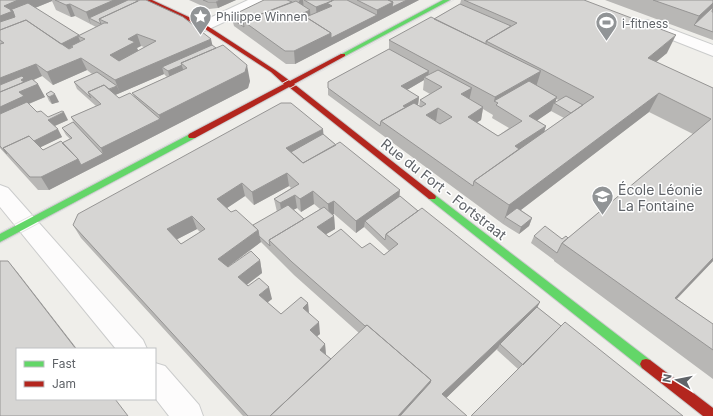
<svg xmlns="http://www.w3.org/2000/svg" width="713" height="416" font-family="Inter,sans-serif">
  <rect width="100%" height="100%" fill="#efeeea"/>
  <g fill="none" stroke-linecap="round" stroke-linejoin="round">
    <defs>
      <path id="street" d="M248 0H267L265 3 209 29 204 31 199 29 196 26 199 23Z
        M647 20 713 45V56L642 28 639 25 642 22Z
        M0 185 8 188 143 340 147 349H116L0 207Z
        M155 363 165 366 199 405 203 416H169L155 398Z"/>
      <path id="fast" d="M443 0H450L345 56H341L340 55Z
        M192 133 196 136 195 138 0 242V234Z
        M432 194 435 195 650 360 652 364 650 368 646 369 642 368 429 199 428 197Z"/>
      <path id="jam" d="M144 0H152L206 25 275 70 290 81 341 54H345V56L294 84 435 195 436 197 435 199H429L289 87 195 138H189L188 136 189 134 284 84 271 72 202 27Z
        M646 359 650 360 713 408V416H703L642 368 640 364 642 360Z"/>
    </defs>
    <use href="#street" stroke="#cbcccc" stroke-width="2"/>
    <use href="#fast" stroke="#cacacb" stroke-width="2"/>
    <use href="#jam" stroke="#cacacb" stroke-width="2"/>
    <use href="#street" fill="#fdfcfc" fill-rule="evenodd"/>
    <use href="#fast" fill="#63d668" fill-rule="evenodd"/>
    <use href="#jam" fill="#b3261e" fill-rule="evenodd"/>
    <path stroke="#e4e4e4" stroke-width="1" d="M0 232 440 0
      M0 244 454 0"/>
  </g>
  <path fill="#b8b7b5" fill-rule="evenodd" d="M0 0H136L212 45 250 81 248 88 49 190H38L0 148ZM52 1 56 10 71 17 75 16 96 27 79 35 35 8ZM141 46 144 47 138 51 137 48ZM87 70 92 74 74 82 77 89 96 106 71 117 74 123 62 128 66 135 70 139 62 143 43 150 40 147 62 137 55 126 68 120 48 117 37 112 29 104 45 97 34 80 42 76 53 85ZM164 74 167 77 132 93 134 96 119 98 115 95Z
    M189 0H236L218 8 209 9Z
    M264 0H419L295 64H286L234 26 232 19Z
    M461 0H584L667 53 656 62 713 88V261L677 299 713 324V379L554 261V260L531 243 534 236 562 239 568 238 693 134 649 112 521 210 532 218 529 226 519 234 503 224 328 95V82L389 49V40L434 19 460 4ZM424 80 423 90 430 94 420 100 419 107 417 105H418L419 97 407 90ZM556 99 559 100 555 103ZM483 109 493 115 492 118 509 128 498 136 477 122 481 120ZM551 111 564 118 544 132 546 126 537 120Z
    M605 0H713V40Z
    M46 94 59 102 52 104 49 101Z
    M323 134 418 211 540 302 537 307 561 326 518 369 497 350 498 348 446 398 467 416H243L81 238 73 225ZM289 186 291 188 274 199 277 212 253 225 231 212 227 208 245 196 254 205ZM314 204 320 209 304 219 293 210 297 208 301 212ZM334 214 356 233 364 227 389 251 384 255 362 248 329 237 326 234 335 229 334 216 332 215ZM197 229 200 232 181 244 177 239ZM261 242 294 275 359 333 331 359 326 355 325 344 317 336 320 334 309 313 308 303 281 314 267 302 272 299 247 285 262 273 260 260 228 267Z"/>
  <path fill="#969594" d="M7 0H52V1L15 16 19 24 0 30V11Z
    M114 0H133L99 19 89 18 91 25 86 12Z
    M220 0H236L218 8 216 2Z
    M300 0H303L304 11 300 13 299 1Z
    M327 0H340L317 19 316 7Z
    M407 0H419L392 14V7Z
    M393 2 392 14 295 64 294 51 331 33 377 15V10Z
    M713 3V10L694 25 699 16Z
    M70 4 75 16 71 17 66 5Z
    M310 10 311 22 301 14Z
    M137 34 141 46 137 48 140 54 115 68 110 55 128 39Z
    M676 35 667 53 639 76 648 58Z
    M78 36 81 43 71 46 72 47 61 52 58 45Z
    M211 39 214 52 181 63 184 72 170 79 168 71 162 67 164 74 120 93 115 80Z
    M81 58 87 70 53 85 47 72Z
    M36 64 42 76 0 94V78Z
    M247 65 250 81 248 88 49 190 41 177 78 159 103 154 101 148 160 119 159 115Z
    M429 71 428 78 424 77V80L400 94 401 86Z
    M541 71 536 87 498 103 494 101 495 97Z
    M38 84 45 97 28 104 0 123V99Z
    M117 86 120 93 99 102 93 97Z
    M472 88 469 101 461 94Z
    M659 93 649 112 509 219 505 217 503 224 509 205Z
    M55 94 59 102 52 104 49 97Z
    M419 97 418 105 403 113V106Z
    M557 97 555 104 554 103 551 111 525 129 529 116Z
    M483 107 481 120 465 130 468 117Z
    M438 108 436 121 426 115Z
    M64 112 68 120 52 127 48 120Z
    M546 126 542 139 477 183 515 146Z
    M58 129 62 137 14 160 8 153Z
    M323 129 324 141 292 158 286 148Z
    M287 173 289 186 254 205 252 192Z
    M242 183 245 196 221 212 217 199Z
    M400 190 399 203 365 221 364 227 356 233V221Z
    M313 191 314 204 301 212 300 199Z
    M295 195 297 208 282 216 280 203Z
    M334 201V214L329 217 328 204Z
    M192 216 197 229 172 242 167 229Z
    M334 216 335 229 318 239 317 227Z
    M532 218 529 226 519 234 521 227Z
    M258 230 261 242 222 271 218 259Z
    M713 258V261L661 315 675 298Z
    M260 260 262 273 241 289 238 277Z
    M8 261 18 273 77 349H76Z
    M269 287 272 299 262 307 259 295Z
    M540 302 534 314 500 344 498 348 439 405 442 394Z
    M308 303 309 315 303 308Z
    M319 322 320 334 311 341 310 330Z
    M325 344 326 356 320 350Z
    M431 380 428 394 407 416H398Z"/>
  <path fill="#d6d5d3" stroke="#969594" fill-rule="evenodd" d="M0 0H18L4 6 13 11 0 16Z
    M55 0H114L86 12 70 4 66 5Z
    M128 0H136L138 1 99 19 101 24 89 18Z
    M140 0H146L183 17 211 39 115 80 81 58 47 72 36 64 0 78V44L4 43 0 40V30L26 20 69 49 73 47 71 46 85 39 78 36 104 23H108L99 19ZM137 34 156 41 119 61 110 55 135 42 128 39Z
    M203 0H220L216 2H208Z
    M264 0H287L292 2 243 21 244 27 232 19 235 14Z
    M304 0H331L332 1 316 7Z
    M334 0H347L377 15 331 38V33L306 17 332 6 327 3Z
    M357 0H388L393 2 377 10Z
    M388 0H407L392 7 393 2Z
    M464 0H584L676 35 648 58 713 88V258L675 298 713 324V350L562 243 711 119 659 93 509 205 474 181 594 97 541 69 486 41 517 23Z
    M653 0H713V3L699 16Z
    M296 1 310 10 301 14 331 33 294 51H285L243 21Z
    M28 3 79 35 61 44 26 20 0 30V22L15 17 13 11 10 10Z
    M460 4 511 26 486 41V44L434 19Z
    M713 7 712 12H713V32L694 25Z
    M431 17 541 71 495 97 389 40Z
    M212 45 216 48 181 63 182 65 168 71 162 67Z
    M223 45 247 65 245 72 159 115 132 93 187 68 181 63Z
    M389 49 429 71 401 86 419 97 403 106 406 107 381 121 380 126 328 88V82Z
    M438 70 472 88 461 94 483 107 468 117 498 136 522 121 496 105 498 103 494 101 529 81 557 97 529 116 546 126 515 146 519 149 474 181 473 186 381 121 414 103 421 107 426 104 420 100 442 87 424 77ZM438 108 452 117 440 124 426 115Z
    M97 72 117 86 109 89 104 85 88 92 91 98 74 82Z
    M22 76 24 78 21 80 24 82 0 92V85Z
    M32 79 38 84 19 92 24 96 0 107V92Z
    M104 85 119 98 130 93 160 119 101 148 71 117 101 104 88 92Z
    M51 91 55 94 49 97 46 94Z
    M566 96 583 105 571 113 554 103Z
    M27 102 37 112 41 111 48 117 62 111 64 112 48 120 58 129 34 141 29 136 3 148 7 154 0 146V114Z
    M281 103H291L323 129 286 148 303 163 340 142 400 190 356 221 334 201 328 204 313 191 300 199 295 195 280 203 274 199 299 184 287 173 252 192 242 183 217 199 231 212 236 210 258 230 218 259 228 267 251 251 260 260 238 277 248 286 259 278 269 287 259 295 281 314 301 297 308 303 303 308 319 322 310 330 325 344 320 350 331 359 270 416H248L73 225 78 214ZM192 216 205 229 181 244 167 229Z
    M73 122 103 154 81 165 78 159 62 143 72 138 62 128Z
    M323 134 336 145 303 163 291 152Z
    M29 136 43 150 61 141 78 159 41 177H30L3 148Z
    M400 196 418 211 386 234 385 240 365 221Z
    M288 205 304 219 269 240 270 246 259 236 258 230 253 225Z
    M324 207 334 216 317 227 329 237 341 229 362 248 370 243 384 255 398 244 386 234 422 208 540 302 442 394 467 416H400L430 383 431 380 367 325 365 326 292 262 269 240Z
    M517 208 532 218 521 227 505 217Z
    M545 226 562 239 566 236 568 238 562 243 557 253 534 236Z
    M0 261H8L76 349H17V399H115L128 416H0Z
    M537 307 561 326 523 365 500 344Z
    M565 322 683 416H471Z
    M367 325 431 380 398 416H270Z"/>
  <defs>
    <symbol id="sight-pin" viewBox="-11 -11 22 30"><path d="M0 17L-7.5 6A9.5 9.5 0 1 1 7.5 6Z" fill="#919496" stroke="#fff"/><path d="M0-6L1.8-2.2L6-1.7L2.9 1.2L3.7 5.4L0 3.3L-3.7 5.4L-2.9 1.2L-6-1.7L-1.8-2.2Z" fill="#fff"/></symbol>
    <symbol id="stadium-pin" viewBox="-11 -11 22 30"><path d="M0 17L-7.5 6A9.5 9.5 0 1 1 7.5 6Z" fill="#919496" stroke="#fff"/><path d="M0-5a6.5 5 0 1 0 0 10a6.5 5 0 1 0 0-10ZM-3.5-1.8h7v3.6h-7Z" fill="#fff"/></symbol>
    <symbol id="school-pin" viewBox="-11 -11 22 30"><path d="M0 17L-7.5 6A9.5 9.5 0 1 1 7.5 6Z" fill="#919496" stroke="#fff"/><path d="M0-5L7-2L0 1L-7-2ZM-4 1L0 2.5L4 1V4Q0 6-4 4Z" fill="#fff"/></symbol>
  </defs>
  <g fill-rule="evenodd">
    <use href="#sight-pin" x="188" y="4" width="25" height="34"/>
    <use href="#stadium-pin" x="594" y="10" width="25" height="34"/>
    <use href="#school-pin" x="590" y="184" width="25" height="34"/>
  </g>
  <g text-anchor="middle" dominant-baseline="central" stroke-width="3" stroke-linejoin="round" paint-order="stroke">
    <g font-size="12" fill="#5f6368" stroke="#fff" text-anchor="start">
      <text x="216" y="16">Philippe Winnen</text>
      <text x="622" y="23">i-fitness</text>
    </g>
    <g font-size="14" fill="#5f6368" stroke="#fff">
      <text transform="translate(444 189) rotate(38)">Rue du Fort - Fortstraat</text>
    </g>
    <g font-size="14" fill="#5f6368" stroke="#fff" text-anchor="start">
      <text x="618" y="189">École Léonie<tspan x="618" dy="16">La Fontaine</tspan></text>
    </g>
  </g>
  <rect x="16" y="348" width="140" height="52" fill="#ffffff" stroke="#bfc1c3"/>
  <rect x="24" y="361" width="20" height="6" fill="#63d668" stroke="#bfc1c3"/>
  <text x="52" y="368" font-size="12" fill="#5f6368">Fast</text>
  <rect x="24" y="381" width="20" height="6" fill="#b3261e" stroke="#bfc1c3"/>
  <text x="52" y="388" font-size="12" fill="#5f6368">Jam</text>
  <g transform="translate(677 380) rotate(280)" stroke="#ffffff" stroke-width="3" paint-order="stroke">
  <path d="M0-3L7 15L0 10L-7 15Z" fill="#5f6368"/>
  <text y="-6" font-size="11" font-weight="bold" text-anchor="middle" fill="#5f6368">N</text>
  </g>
</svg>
